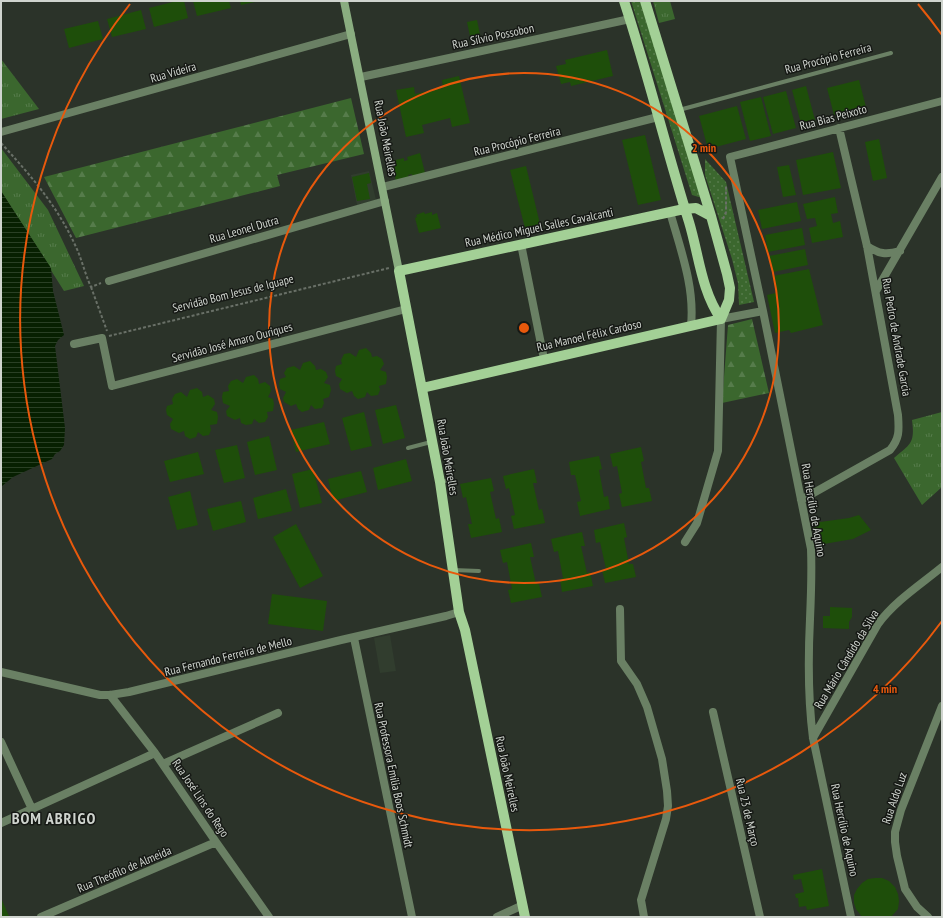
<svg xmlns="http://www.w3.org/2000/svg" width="943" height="918" font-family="'PT Sans Narrow',sans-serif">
  <defs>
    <pattern id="grass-dots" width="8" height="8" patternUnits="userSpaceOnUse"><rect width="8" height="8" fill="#3b672e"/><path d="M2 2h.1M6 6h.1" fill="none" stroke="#567c4b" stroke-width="1.8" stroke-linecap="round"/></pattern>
    <pattern id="forest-firs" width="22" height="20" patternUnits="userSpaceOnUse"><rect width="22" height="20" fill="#3b672e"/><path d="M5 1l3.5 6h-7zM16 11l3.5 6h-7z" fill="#567c4b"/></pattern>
    <pattern id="park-tufts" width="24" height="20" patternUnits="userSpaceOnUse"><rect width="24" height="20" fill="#3b672e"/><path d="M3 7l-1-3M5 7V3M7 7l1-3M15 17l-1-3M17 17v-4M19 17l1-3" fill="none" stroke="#567c4b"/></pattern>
    <pattern id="water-rules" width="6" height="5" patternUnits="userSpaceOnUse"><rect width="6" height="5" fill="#072001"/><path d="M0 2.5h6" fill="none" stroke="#2a4025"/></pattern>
  </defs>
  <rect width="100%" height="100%" fill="#2b3329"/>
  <path fill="#313d2e" d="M369 171 376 200 357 205 351 175Z
    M390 635 396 671 380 673 374 638Z"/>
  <path fill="url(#grass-dots)" d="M631 1H640L702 198 692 195Z
    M705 159 726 182 754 302 739 305 738 283 732 259 705 175Z"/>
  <path fill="url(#forest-firs)" d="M351 98 364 154 277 175 280 186 76 238 44 177Z
    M752 319 769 393 722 403 728 325Z"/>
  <path fill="url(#park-tufts)" d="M653 1H670L675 19 659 23Z
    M1 59 39 109 1 119Z
    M1 148 48 210 84 286 64 291 1 191Z
    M942 412V487L922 505 894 458C911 444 915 443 912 420Z"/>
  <path fill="url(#water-rules)" d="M1 191 51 268 53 291 64 335 58 340 55 346 65 428 64 445 60 451 55 454 52 459 13 477 2 486Z"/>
  <path fill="#1e4e0a" d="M177 1H184L188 18 154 27 149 8Z
    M193 1H229L231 8 197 16Z
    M240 1H255V2L241 5Z
    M141 10 146 29 112 37 107 19Z
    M477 20 481 39 471 41 467 22Z
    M98 21 103 39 69 48 64 29Z
    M607 50 613 76 571 86 570 82 561 84 556 66 566 64 565 60Z
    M459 76 470 123 452 127 450 118 422 125 424 133 406 137 396 90 414 87 415 94 443 88 442 80Z
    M859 80 866 107 834 115 827 88Z
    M806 86 816 124 802 127 792 90Z
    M786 91 796 128 773 134 763 97Z
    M761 97 771 136 750 141 740 102Z
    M737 106 746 139 708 149 699 116Z
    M645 135 661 200 638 205 622 140Z
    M879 139 887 178 873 181 865 142Z
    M833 152 841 188 803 195 796 160Z
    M420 153 425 173 412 176V174L408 175 409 177 396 181 391 161 404 158V161L408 160 407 157Z
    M789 165 796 195 783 197 777 167Z
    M526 166 541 228 526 232 510 170Z
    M369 173 371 183 367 184 370 199 357 201 352 177Z
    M835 197 838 213 831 214 833 223 840 221 843 237 812 243 809 228 817 226 815 218 807 219 803 204Z
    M797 202 801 221 762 229 758 210Z
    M424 212 425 214 432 212V215L437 213 441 228 419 233 415 218 417 217 416 215Z
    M802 228 805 245 768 252 765 235Z
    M805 249 808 265 773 272 769 256Z
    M809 269 823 325 791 333 789 330 775 333 767 295 776 293 773 276Z
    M366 348 371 353 372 357 377 356 382 359 384 364 380 370 386 372 387 377 386 384 379 386 380 390 378 395 371 396 367 392 365 397 358 399 354 396 352 391 347 393 340 389 339 384 342 379 336 376 335 371 336 366 342 364 341 360 344 354 350 353 356 357 359 350Z
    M310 361 315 366 316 370 321 369 326 372 328 377 324 383 330 385 331 390 329 397 323 399 324 403 322 408 315 409 311 405 309 410 302 412 298 409 296 404 291 406 284 402 283 398 286 392 280 389 279 384 280 379 286 377 284 373 287 368 294 366 300 370 303 363Z
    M254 375 258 379 259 384 265 382 270 386 271 391 268 397 273 399 274 404 273 411 267 412 268 417 265 422 259 423 254 419 252 424 246 425 241 423 240 418 235 420 227 416 226 411 230 406 223 403 222 397 223 392 229 391 228 386 231 381 237 379 243 383 246 377Z
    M197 388 202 392 203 397 208 395 214 399 215 404 211 410 217 412 218 417 217 424 210 425 211 430 209 435 203 436 198 432 196 437 190 439 185 436 184 431 179 433 171 429 170 424 173 419 167 415 166 410 167 406 173 404 172 399 175 394 181 392 187 397 190 390Z
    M396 405 405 438 383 444 375 410Z
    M364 412 372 446 351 451 342 418Z
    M324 422 330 444 296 452 291 430Z
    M269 436 277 470 255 475 247 442Z
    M237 445 245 478 224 483 215 450Z
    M641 447 644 461 641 462 646 488H649L652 501 622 507 619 494 622 493 617 466 613 467 610 454Z
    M198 452 204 474 170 482 164 461Z
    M599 456 602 469 599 470 604 497 608 496 610 509 580 516 577 502 581 501 575 475H571L569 462Z
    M406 459 412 481 378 490 373 468Z
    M313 469 322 503 300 508 292 474Z
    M534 469 537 483H533L539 510 542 509 545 523 514 529 511 516 515 515 509 488 506 489 503 476Z
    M361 471 367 492 333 501 328 479Z
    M491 478 494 491 490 492 496 519 499 518 502 532 471 538 468 524H472L466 497 463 498 460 484Z
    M286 489 292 511 258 519 253 498Z
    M190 491 198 525 177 530 168 497Z
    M241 501 246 522 213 531 207 509Z
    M859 515 871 530 853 539 818 545 813 523 849 518Z
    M624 523 627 537 624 538 629 564H633L636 577 605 583 602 570 606 569 600 542 596 543 594 530Z
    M296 524 323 576 300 588 273 537Z
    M582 532 585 546H581L587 573 590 572 593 586 562 592 560 579 563 578 558 551 554 552 551 539Z
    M531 543 534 557H530L536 584H539L542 597 511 603 508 590 512 589 507 562 503 563 500 550Z
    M272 594 327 601 323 631 268 624Z
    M830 607 852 608V617L849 622V629L823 628V616H830Z
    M822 869 829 906 807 910 806 906 799 907 798 898H796L795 894 804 892 801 879 794 880 793 875Z
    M875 878H882L889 881 895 887 898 894 899 901 898 909 891 917H862L856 909 854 903V895L857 889 862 883 868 879Z
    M1 898 9 916 7 917H1Z"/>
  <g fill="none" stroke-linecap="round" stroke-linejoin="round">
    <path stroke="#697067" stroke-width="2" stroke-dasharray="3 2" stroke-linecap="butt" d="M1 143C31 176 57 205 76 247 82 260 85 274 91 287L101 283
      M723 219 726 212V186
      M91 287 107 331
      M109 336 389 268"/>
    <path stroke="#6a8064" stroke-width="4" d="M679 110 891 53
      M408 448 431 442
      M440 482 449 480
      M453 570 479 571"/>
    <path stroke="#6a8064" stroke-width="8" d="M361 77 630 19
      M1 132 351 34
      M383 187 658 117
      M670 212C680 248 695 287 691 325
      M521 244 544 359
      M867 246C879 254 886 255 900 251
      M109 281 385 201
      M876 291 942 177
      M74 344 102 338 112 386 406 309
      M801 500 890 450C900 438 899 430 898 415L867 246 839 128
      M685 542 697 523 718 451 721 319 763 311
      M620 609 621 661 637 684 647 707 662 759 667 791 668 806 666 819 641 900 644 917
      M354 638 412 917
      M1 672 100 695H110L129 692 341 640 446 616 459 612
      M110 695 155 753 216 842 269 917
      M713 712 760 917
      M813 738 878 624C895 601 920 585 942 567
      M1 742 32 809
      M163 764 278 713
      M1 823 155 753
      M41 917 216 842
      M497 917 523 905
      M851 917 813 738C808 699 808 659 810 619 811 596 812 573 811 549L763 311 730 157 942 101
      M928 917 917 907 905 889 897 856 895 842V832L901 810 942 706"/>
    <path stroke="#8aad80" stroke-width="8" d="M344 1 399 271"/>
    <path stroke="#a3d096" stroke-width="10" d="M624 1C648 74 666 149 689 222 699 255 701 290 721 319
      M645 1 711 216 727 274 730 288 729 300 721 319
      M422 388 721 319
      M525 917 465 630 459 612 440 482 399 271 684 209 696 208 711 216"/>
  </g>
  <g fill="none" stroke="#e8590c" stroke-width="2">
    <circle cx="524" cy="328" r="255"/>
    <path d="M942 621A510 510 0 1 1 130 4M918 4A510 510 0 0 1 942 35"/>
  </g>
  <g text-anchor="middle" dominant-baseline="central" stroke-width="3" stroke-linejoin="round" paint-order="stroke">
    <g font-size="12" fill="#cfd4ce" stroke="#161915">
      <text transform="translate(493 36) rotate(-12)">Rua Sílvio Possobon</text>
      <text transform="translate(828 58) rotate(-15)">Rua Procópio Ferreira</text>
      <text transform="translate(173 72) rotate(-16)">Rua Videira</text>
      <text transform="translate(833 117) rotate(-15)">Rua Bias Peixoto</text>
      <text transform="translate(386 138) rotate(79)">Rua João Meirelles</text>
      <text transform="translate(517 141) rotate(-14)">Rua Procópio Ferreira</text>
      <text transform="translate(539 227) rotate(-12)">Rua Médico Miguel Salles Cavalcanti</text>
      <text transform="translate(244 229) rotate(-16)">Rua Leonel Dutra</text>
      <text transform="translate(233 293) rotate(-14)">Servidão Bom Jesus de Iguape</text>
      <text transform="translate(589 335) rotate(-13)">Rua Manoel Félix Cardoso</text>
      <text transform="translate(897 337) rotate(80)">Rua Pedro de Andrade Garcia</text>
      <text transform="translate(232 342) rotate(-15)">Servidão José Amaro Ouriques</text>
      <text transform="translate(448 457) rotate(80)">Rua João Meirelles</text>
      <text transform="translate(814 510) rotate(80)">Rua Hercílio de Aquino</text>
      <text transform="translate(228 656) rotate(-14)">Rua Fernando Ferreira de Mello</text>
      <text transform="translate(846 659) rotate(-59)">Rua Mário Cândido da Silva</text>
      <text transform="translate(508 774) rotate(78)">Rua João Meirelles</text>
      <text transform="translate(394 775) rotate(78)">Rua Professora Emília Boos Schmidt</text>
      <text transform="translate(201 798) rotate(56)">Rua José Lins do Rego</text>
      <text transform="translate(894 798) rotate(-71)">Rua Aldo Luz</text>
      <text transform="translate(748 812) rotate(77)">Rua 23 de Março</text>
      <text transform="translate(845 830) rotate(78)">Rua Hercílio de Aquino</text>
      <text transform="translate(124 869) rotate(-23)">Rua Theófilo de Almeida</text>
    </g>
    <g font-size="16" font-weight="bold" letter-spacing="1" fill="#cfd4ce" stroke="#161915">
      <text x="54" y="818">BOM ABRIGO</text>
    </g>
  </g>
  <circle cx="524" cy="328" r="6" fill="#e8590c" stroke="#161915" stroke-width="2"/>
  <g font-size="12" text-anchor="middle" font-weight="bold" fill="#e8590c" stroke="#161915" stroke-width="3" stroke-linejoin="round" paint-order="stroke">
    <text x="704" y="152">2 min</text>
    <text x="885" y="693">4 min</text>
  </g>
  <rect width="943" height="918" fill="none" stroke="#cfd4ce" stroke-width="4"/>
</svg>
